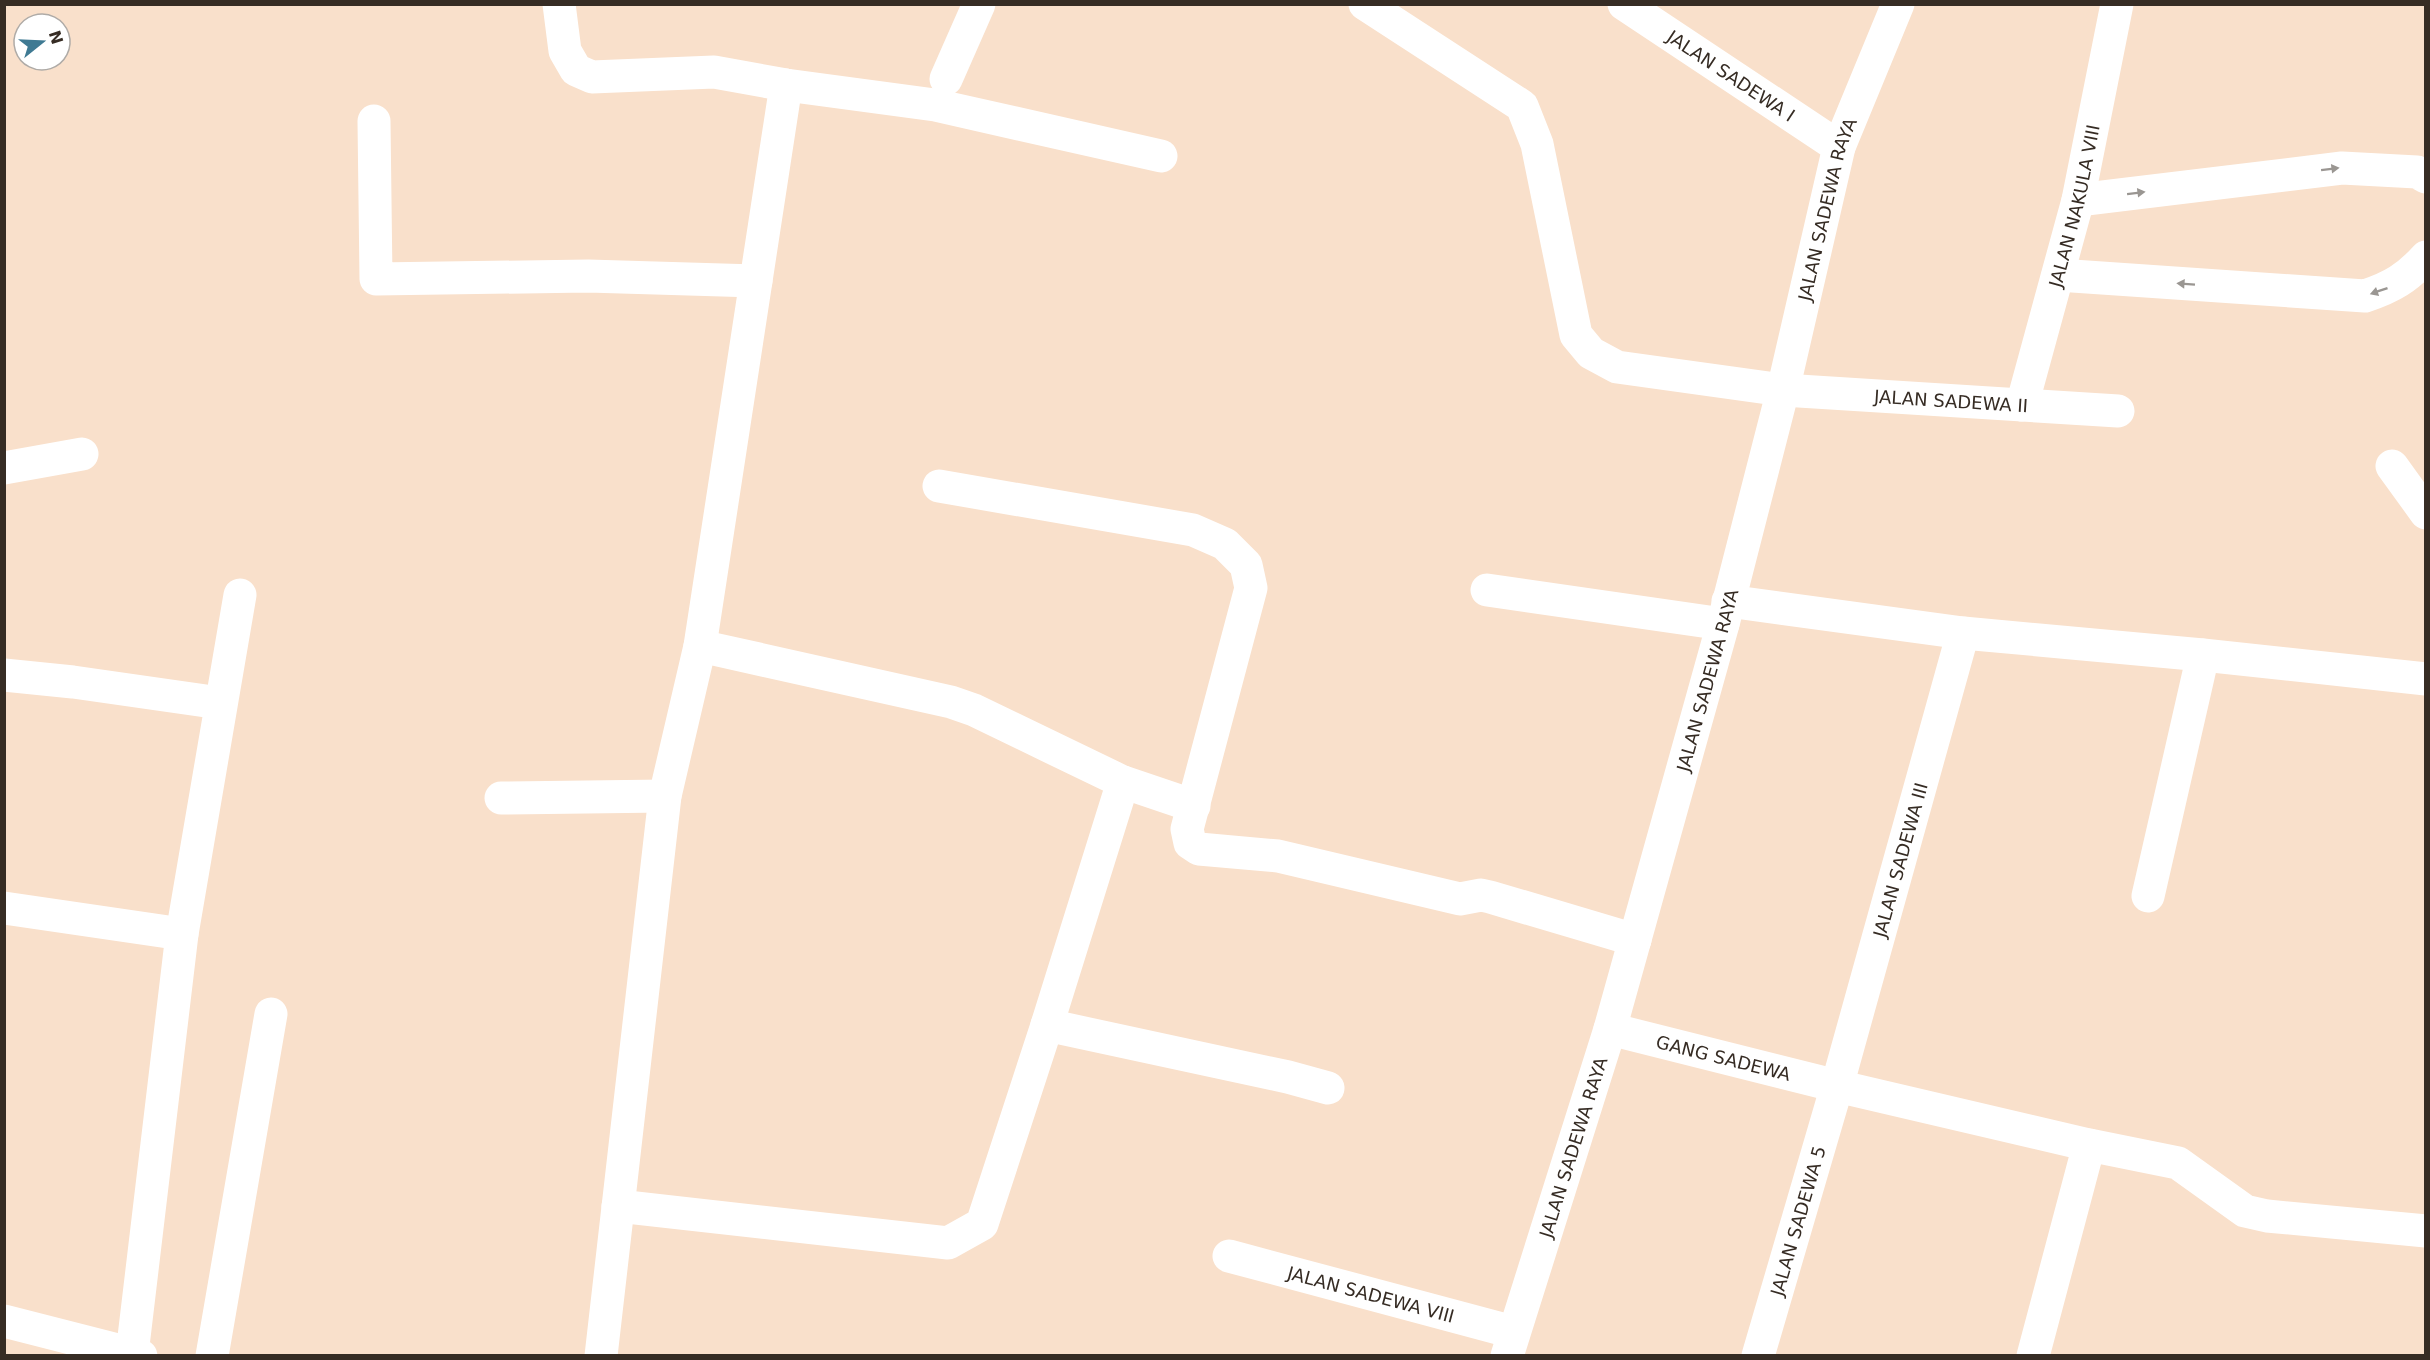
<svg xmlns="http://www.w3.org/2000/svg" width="2430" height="1360" font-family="'DejaVu Sans',sans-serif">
  <rect width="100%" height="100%" fill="#f9e0cb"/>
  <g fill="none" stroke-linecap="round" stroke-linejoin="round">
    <g stroke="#fff" stroke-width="33">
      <path d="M559 4 565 51 576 70 592 77 714 72 786 85 935 105 1161 156"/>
      <path id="s1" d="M1365 4 1522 106 1537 144 1576 335 1591 353 1617 367 1783 390 2118 411"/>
      <path id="s2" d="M1624 4 1839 147"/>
      <path d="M946 79 979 4"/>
      <path d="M374 121 376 279 588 276 756 281"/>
      <path d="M2078 200 2342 168 2417 172 2426 177"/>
      <path d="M2058 275 2365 296C2392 287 2407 278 2426 257"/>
      <path id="s3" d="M2022 405 2078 200 2117 4"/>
      <path d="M2392 466 2426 513"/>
      <path d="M4 468 82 454"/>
      <path d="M939 486 1193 530 1225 544 1246 565 1251 588 1187 829 1190 843 1199 849 1278 856 1460 899 1481 895 1490 897 1635 940"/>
      <path d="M1487 590 1723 624"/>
      <path d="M1728 601 1963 633 2203 655 2426 679"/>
      <path d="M700 646 951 702 974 710 1123 782 1194 806"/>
      <path d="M4 675 73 682 220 703"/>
      <path d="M501 798 665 796"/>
      <path d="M2148 896 2203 655"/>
      <path d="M4 908 182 934"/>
      <path d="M1047 1025 1288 1077 1328 1088"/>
      <path id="s4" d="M1610 1029 1837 1086 2089 1145 2178 1163 2245 1211 2267 1216 2426 1231"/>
      <path d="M618 1206 948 1243 982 1224 1047 1025 1123 782"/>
      <path id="s5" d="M1229 1256 1513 1332"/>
      <path d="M4 1321 141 1356"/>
      <path d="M132 1354 182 934 240 595"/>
      <path d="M212 1356 271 1014"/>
      <path d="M601 1356 665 796 700 646 786 85"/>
      <path id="s6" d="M1507 1356 1610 1029 1723 624 1783 390 1839 147 1898 4"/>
      <path id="s7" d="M1758 1356 1837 1086 1963 633"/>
      <path d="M2033 1356 2089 1145"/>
    </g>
  </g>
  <defs><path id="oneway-solid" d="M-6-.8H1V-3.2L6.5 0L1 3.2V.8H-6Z" transform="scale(1.5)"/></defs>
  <g fill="#9a9692">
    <use href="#oneway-solid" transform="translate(2330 169) rotate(-7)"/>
    <use href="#oneway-solid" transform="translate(2136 193) rotate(-7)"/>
    <use href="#oneway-solid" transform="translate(2186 284) rotate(-176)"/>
    <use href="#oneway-solid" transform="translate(2379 291) rotate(161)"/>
  </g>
  <g text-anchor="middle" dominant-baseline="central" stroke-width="4.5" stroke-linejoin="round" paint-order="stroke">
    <g font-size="18" fill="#362c24" stroke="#fff">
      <text stroke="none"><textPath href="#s2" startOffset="129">JALAN SADEWA I</textPath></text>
      <text stroke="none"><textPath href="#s3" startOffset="206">JALAN NAKULA VIII</textPath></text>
      <text stroke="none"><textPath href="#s6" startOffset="1191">JALAN SADEWA RAYA</textPath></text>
      <text stroke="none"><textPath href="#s1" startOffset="812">JALAN SADEWA II</textPath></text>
      <text stroke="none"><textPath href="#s6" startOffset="705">JALAN SADEWA RAYA</textPath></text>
      <text stroke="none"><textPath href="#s7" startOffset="516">JALAN SADEWA III</textPath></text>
      <text stroke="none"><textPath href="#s4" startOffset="117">GANG SADEWA</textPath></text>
      <text stroke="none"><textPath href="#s6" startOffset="219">JALAN SADEWA RAYA</textPath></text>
      <text stroke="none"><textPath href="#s7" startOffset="141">JALAN SADEWA 5</textPath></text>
      <text stroke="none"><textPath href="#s5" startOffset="147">JALAN SADEWA VIII</textPath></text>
    </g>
  </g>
  <rect width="2430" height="1360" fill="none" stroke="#362c24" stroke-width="12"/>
  <g transform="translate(42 42) rotate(72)"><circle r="28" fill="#ffffff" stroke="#afaba7" stroke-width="1.5"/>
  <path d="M0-4.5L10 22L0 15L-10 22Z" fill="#3f7a93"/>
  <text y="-9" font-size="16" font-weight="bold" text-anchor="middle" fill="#362c24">N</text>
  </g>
</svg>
